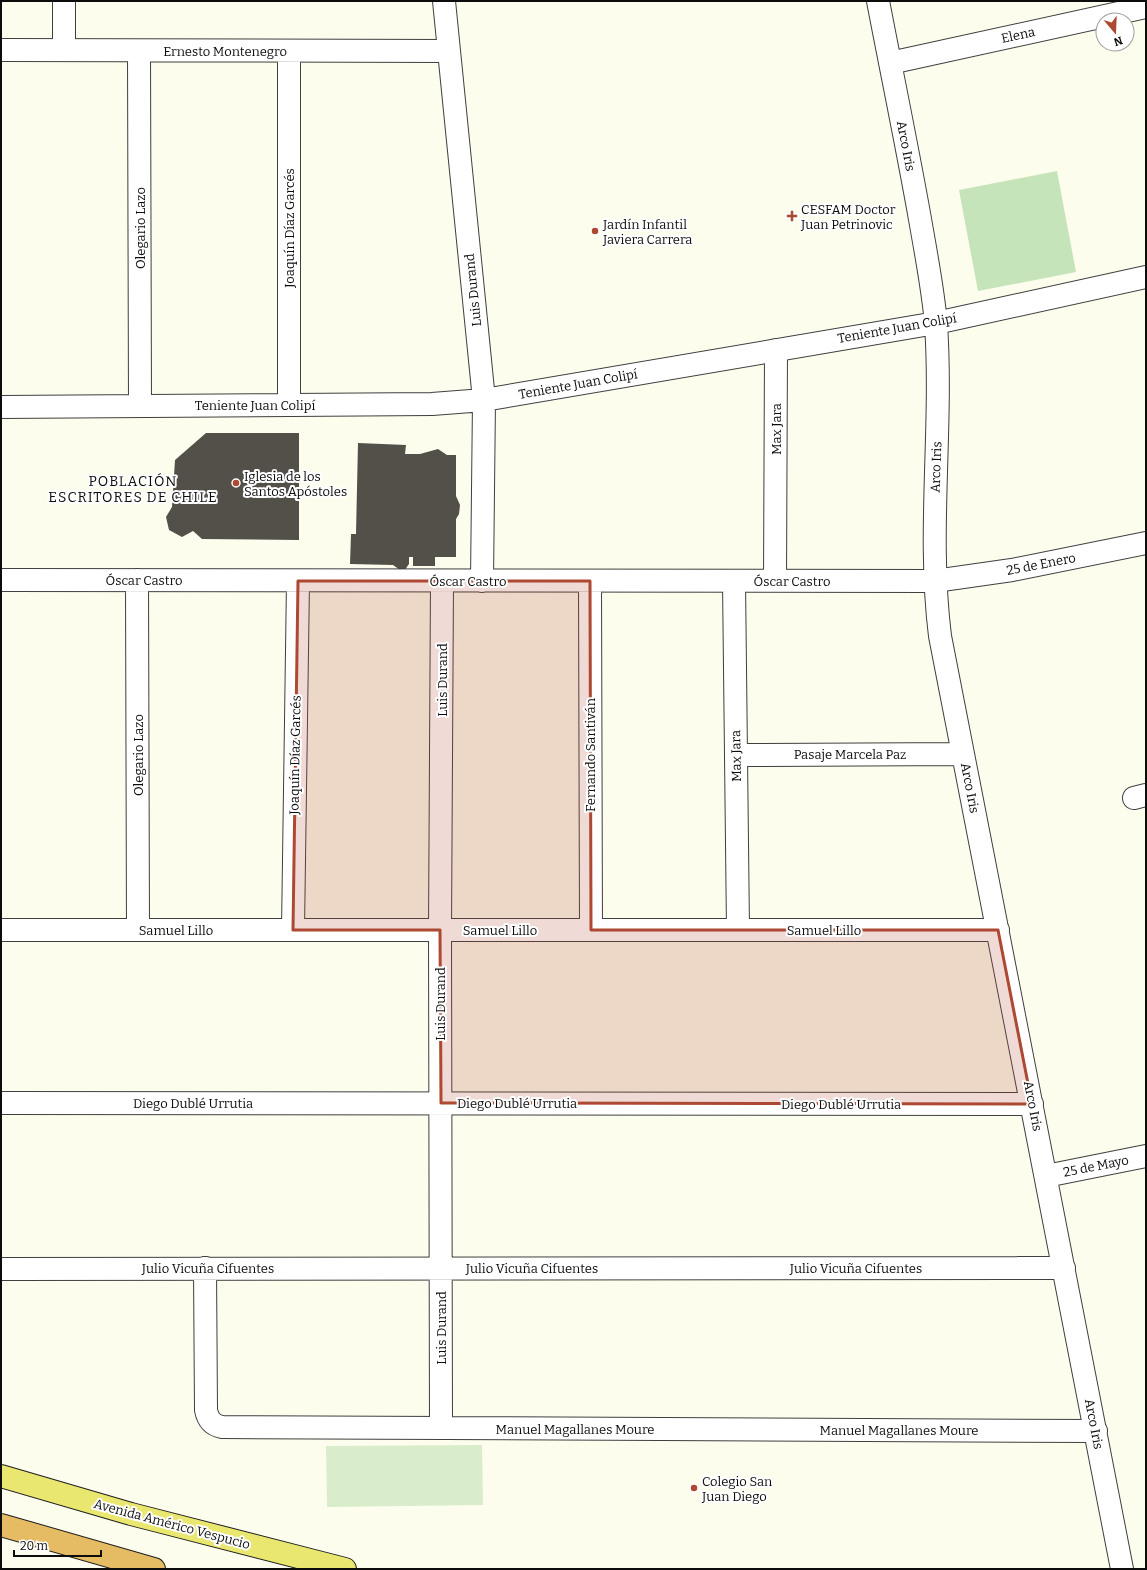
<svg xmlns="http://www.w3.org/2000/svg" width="1147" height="1570" font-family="Bitter,serif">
  <rect width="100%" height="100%" fill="#fdfded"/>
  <path fill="#c6e4ba" d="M1057 171 1076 272 978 291 959 190Z"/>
  <path fill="#d9eccb" d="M482 1445 483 1505 327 1507 326 1446Z"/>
  <path fill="#534f49" d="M206 433H299V540L202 539 193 531 182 537 169 530 166 517 172 507 175 460Z
    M358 443 406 445 405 454H420L438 449 447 455H456V496L460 505 459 514 456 519V557H435V566H413V557H409V564L404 571 400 570 393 565 350 564 351 534H356Z"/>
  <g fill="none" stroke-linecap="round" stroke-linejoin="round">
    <defs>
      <path id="street" d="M64 1V50
        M444 1 484 400 482 581
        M878 1C892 74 907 146 920 219 926 254 933 289 936 324 943 428 927 532 940 636L1122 1569
        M1 50 449 51
        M139 51 140 406
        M289 51V405
        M890 63 1146 7
        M1 407 432 404 484 400 936 323 1146 277
        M1 580 935 581 1012 570 1146 543
        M137 580 138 930
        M590 581 591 930
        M734 581 738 930
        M775 581 776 350
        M736 755 963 754
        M1134 798 1146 795
        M1 930H998
        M293 930 298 581
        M1 1103 1032 1104
        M1046 1176 1146 1156
        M205 1268 206 1410C208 1420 212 1425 222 1427L1096 1431
        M1 1269 1064 1268
        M441 1428 440 930 442 581"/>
      <path id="primary" d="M1 1476 131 1514 345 1569"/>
      <path id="highway" d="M1 1525 154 1569"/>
    </defs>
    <use href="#street" stroke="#3f3f3f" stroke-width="24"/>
    <use href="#primary" stroke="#1d1d1d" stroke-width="24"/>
    <use href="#highway" stroke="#1d1d1d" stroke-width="24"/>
    <use href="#street" stroke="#fff" stroke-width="22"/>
    <use href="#primary" stroke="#eae770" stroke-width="22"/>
    <use href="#highway" stroke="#e5bb63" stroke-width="22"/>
  </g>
  <path fill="#ad4833" fill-opacity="0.2" stroke="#ad4833" stroke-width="3" stroke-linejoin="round" d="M298 581H590L591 930H998L1032 1104 441 1103 440 930H293Z"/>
  <g fill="#ad4833" stroke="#fff" stroke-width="1.5">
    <path d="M790 210h4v4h4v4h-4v4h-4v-4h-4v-4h4z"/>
    <circle cx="595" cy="231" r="4"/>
    <circle cx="236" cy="483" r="4"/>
    <circle cx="694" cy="1488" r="4"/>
  </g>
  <g text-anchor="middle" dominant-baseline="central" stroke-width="4" stroke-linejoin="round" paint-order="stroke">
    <g font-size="13" fill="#0c0c0c" stroke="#fff">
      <text transform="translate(1018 35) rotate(-12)">Elena</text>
      <text x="225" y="51">Ernesto Montenegro</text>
      <text transform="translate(906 146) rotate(79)">Arco Iris</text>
      <text transform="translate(140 228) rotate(-90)">Olegario Lazo</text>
      <text transform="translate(289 228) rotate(-90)">Joaquín Díaz Garcés</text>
      <text transform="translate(473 290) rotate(-96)">Luis Durand</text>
      <text transform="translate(897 328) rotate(-10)">Teniente Juan Colipí</text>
      <text transform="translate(578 384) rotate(-10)">Teniente Juan Colipí</text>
      <text x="255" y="405">Teniente Juan Colipí</text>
      <text transform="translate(776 429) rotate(-90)">Max Jara</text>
      <text transform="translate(936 467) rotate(-88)">Arco Iris</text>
      <text transform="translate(1041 564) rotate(-11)">25 de Enero</text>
      <text x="144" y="580">Óscar Castro</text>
      <text x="468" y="581">Óscar Castro</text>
      <text x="792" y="581">Óscar Castro</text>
      <text transform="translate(442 680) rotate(-90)">Luis Durand</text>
      <text x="850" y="754">Pasaje Marcela Paz</text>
      <text transform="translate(138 755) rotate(-90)">Olegario Lazo</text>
      <text transform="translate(295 755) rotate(-89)">Joaquín Díaz Garcés</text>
      <text transform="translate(590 755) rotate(-90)">Fernando Santiván</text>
      <text transform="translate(736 756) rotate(-91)">Max Jara</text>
      <text transform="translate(970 788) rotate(79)">Arco Iris</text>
      <text x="176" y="930">Samuel Lillo</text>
      <text x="500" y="930">Samuel Lillo</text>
      <text x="824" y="930">Samuel Lillo</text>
      <text transform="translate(440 1004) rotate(-90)">Luis Durand</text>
      <text x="193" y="1103">Diego Dublé Urrutia</text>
      <text x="517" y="1103">Diego Dublé Urrutia</text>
      <text x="841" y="1104">Diego Dublé Urrutia</text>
      <text transform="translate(1033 1106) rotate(79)">Arco Iris</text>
      <text transform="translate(1096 1166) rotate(-11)">25 de Mayo</text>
      <text x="208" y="1268">Julio Vicuña Cifuentes</text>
      <text x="532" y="1268">Julio Vicuña Cifuentes</text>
      <text x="856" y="1268">Julio Vicuña Cifuentes</text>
      <text transform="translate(441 1328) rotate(-90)">Luis Durand</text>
      <text transform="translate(1094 1424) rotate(79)">Arco Iris</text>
      <text x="575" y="1429">Manuel Magallanes Moure</text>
      <text x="899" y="1430">Manuel Magallanes Moure</text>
      <text transform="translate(172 1524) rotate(15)">Avenida Américo Vespucio</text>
    </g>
    <g font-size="13" fill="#0c0c0c" stroke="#fff" text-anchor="start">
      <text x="801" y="209">CESFAM Doctor<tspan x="801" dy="15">Juan Petrinovic</tspan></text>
      <text x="603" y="224">Jardín Infantil<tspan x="603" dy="15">Javiera Carrera</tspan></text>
      <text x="244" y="476">Iglesia de los<tspan x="244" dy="15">Santos Apóstoles</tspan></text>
      <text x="702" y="1481">Colegio San<tspan x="702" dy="15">Juan Diego</tspan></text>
    </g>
    <g font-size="14" letter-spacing="1" fill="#0c0c0c" stroke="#fff">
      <text x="133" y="481">POBLACIÓN<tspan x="133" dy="16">ESCRITORES DE CHILE</tspan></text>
    </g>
  </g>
  <rect width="1147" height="1570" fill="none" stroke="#0c0c0c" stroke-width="4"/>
  <g transform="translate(1115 32) rotate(161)"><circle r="19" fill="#ffffff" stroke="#9e9e9e"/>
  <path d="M0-3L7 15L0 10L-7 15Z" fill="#ad4833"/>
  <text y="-6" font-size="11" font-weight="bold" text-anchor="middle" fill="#0c0c0c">N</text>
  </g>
  <path d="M14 1550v6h87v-6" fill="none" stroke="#0c0c0c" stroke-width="2"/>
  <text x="20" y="1550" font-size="12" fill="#0c0c0c" stroke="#ffffff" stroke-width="3" paint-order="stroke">20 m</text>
</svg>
